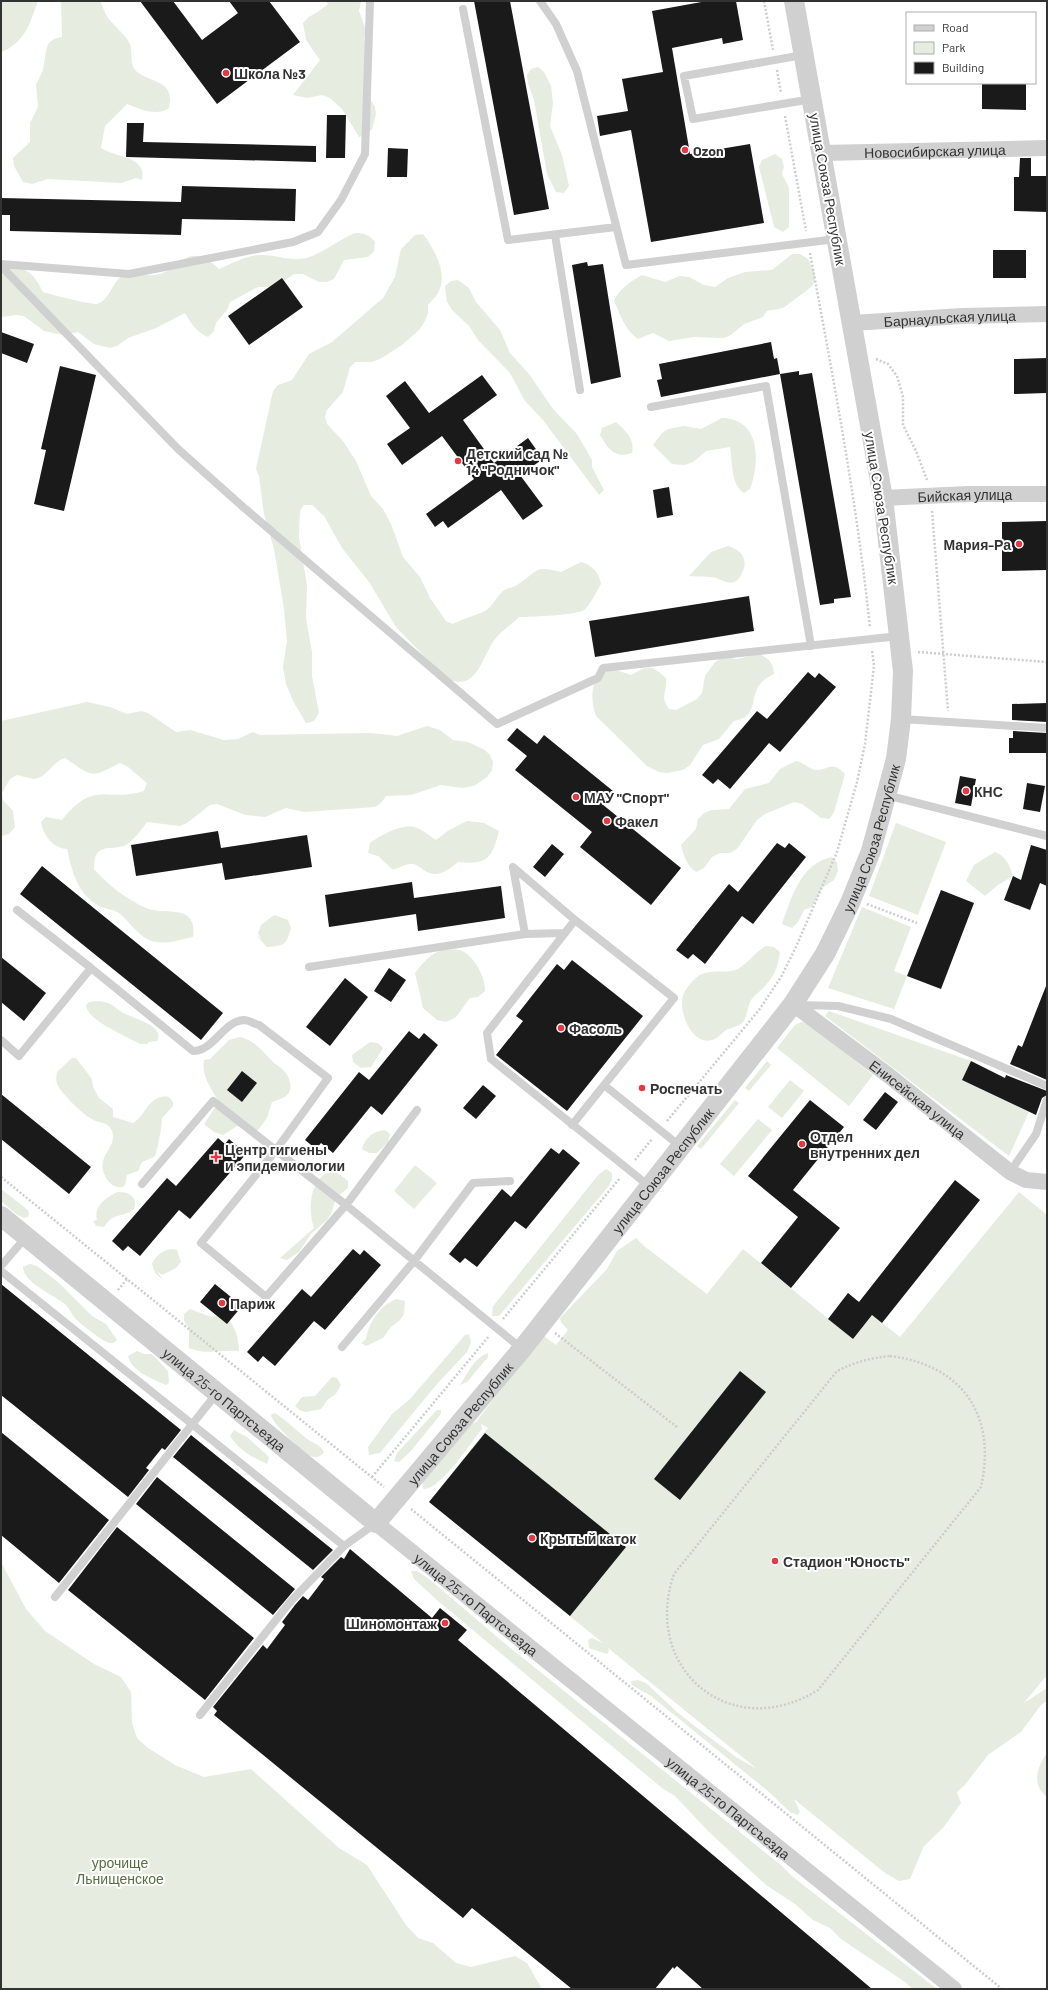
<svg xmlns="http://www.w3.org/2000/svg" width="1048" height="1990" font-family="Barlow,sans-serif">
  <rect width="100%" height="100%" fill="#fff"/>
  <path fill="#e6ecdf" d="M1 1H38C30 23 25 43 1 52Z
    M61 1H100C103 6 104 12 108 18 114 26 125 34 130 44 133 52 129 64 136 71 151 84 175 79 169 108 156 117 140 109 127 104L105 126 101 148C115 158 147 155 142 180L136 178 121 183 48 179 32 184 23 182 14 166 13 158 30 142V123L38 107 36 85 43 70 46 51 48 44 54 39 62 37Z
    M326 1H361L359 11 367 32 364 38 371 60 366 92 375 107 376 114 372 129 366 135 359 137 342 109 330 98 322 95 307 98 293 95 320 60 306 40 303 23C310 14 320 12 328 4Z
    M538 67 544 72 551 86 553 103 550 126 562 155 569 186 564 193 556 192 547 174 534 100 528 83 527 75 531 69Z
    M775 154 782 159 784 167 782 174 789 188V227L783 232 774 227 759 167 762 160Z
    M355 233C365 233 369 235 375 242L374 251 368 257 344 260 334 279 327 282H319L303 274H294L275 287H258L230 302 227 310 216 323 214 331 208 337C196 332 191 323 185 313L156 328 128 338 117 346 110 348 94 344 78 332 63 335 44 331 24 316 17 315 1 317V265C25 267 32 270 43 292 48 294 93 305 97 304 109 301 112 283 121 277 132 271 143 276 154 275 182 273 184 237 219 269 231 264 247 255 260 255 275 254 291 262 306 258 324 253 338 240 355 233Z
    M423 234C434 249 449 274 438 293 436 297 431 301 428 305V313L425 321 420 329 402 345 380 359 372 362H356L350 367 343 392 327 410 325 417 327 424 343 441 356 461 371 496 383 509 391 524 403 557 420 577 430 598 446 621 453 624C464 618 475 616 485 611 492 607 495 599 501 593 505 588 512 588 517 585 539 571 533 565 561 572L581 562C593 565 599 573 601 584 596 592 591 604 584 610 578 615 529 617 519 617 512 624 503 630 496 638 481 655 478 697 443 676L396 627 369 582 342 548 324 516 312 505H304L300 511 299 537 307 586 306 618 312 652V676L319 713 314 721 306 723 293 701 286 684 283 667 287 641 284 609 274 549 264 514 259 476 256 469 273 391 278 385 292 380 309 354 332 342 383 298 395 277 401 249 415 235Z
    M792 254H800L808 259 815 274V282L810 288 783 308 767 311 763 317 744 324 731 335 724 338 694 337 669 341 653 333 638 339C625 330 621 316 614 301 618 290 631 281 642 275L665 282 680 276 689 277 704 285 715 287 728 278 745 272 772 270Z
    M458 280 469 288 476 302 500 330 510 353 529 374 553 409 577 434 592 460V467L604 490 599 495 543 420 525 401 510 373 478 340 469 326 452 310 447 302 445 286 451 281Z
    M722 418C761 419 760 462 750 489L744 493C730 484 733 462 730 447L706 451 693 462 685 465 672 464 653 445 662 433 668 429 684 426 701 429Z
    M616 422C626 431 635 439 632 453 615 459 608 449 600 435L602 428Z
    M728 546C741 550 749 559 742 573 741 577 737 581 734 582 727 584 722 580 716 578 711 576 696 577 689 576L711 552Z
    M759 654C770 659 773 663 774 674 770 676 764 679 761 683 749 697 759 717 734 721L719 739 703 745 690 765 683 770 667 773 659 772 647 766 596 716C592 705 590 688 597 678 601 674 607 671 610 668L631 675C650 665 650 664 666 678 668 692 659 695 669 709L676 710 697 699 702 693 705 676 715 662 723 657 737 659Z
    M87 702 110 707 127 714 141 711 148 713 176 732 190 730 224 740 238 739 253 732 260 735 371 733 397 736 427 726 440 730 453 740 468 742 485 750 490 755 493 762 492 770 487 777 474 786 462 788 441 785 411 795 386 796 381 803 375 807 304 812 286 808 265 817 245 815 217 804 210 805 187 823 180 826 147 822C143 828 132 842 126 845 111 852 94 840 94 869 108 885 126 899 146 908 164 916 198 902 193 937 174 941 155 949 139 933 132 927 126 919 119 913 113 909 103 909 96 904 77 892 72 871 67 849 54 849 43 835 41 822L46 817 62 820C95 779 105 803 144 791L147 783 128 767 120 763C89 779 94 777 65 758 53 761 46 779 33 779 28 778 22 776 17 775L10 779 2 793 3 800 13 811 15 827 9 834 1 836V721Z
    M796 761C803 762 810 770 816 770 830 770 831 760 845 774L834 812 829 819 821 818 802 804 794 802 765 814 757 820 737 849 730 853H720L712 857 704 868 696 872C686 865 684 856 681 845L696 829 698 819 704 813 712 810 729 809 745 789 769 783 780 769Z
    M467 821 484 823 499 831C492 859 487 865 458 862 448 870 439 878 427 872 422 869 418 865 413 864 404 863 400 869 392 869L378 856 368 853 370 843C379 836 401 824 414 827 422 829 430 836 436 840L449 830Z
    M896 823 946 842 918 915 869 896Z
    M995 852C1007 857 1009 865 1013 876L998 885 985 896 966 881 974 865Z
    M832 857 837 863 838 871 834 880 822 888 812 907 804 910 798 922 792 928 782 924C791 898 801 863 832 857Z
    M862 907 911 927 894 971 907 976 894 1009 828 988Z
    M274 915 288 920 291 928C286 945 285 946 267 947L255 934 261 939 258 933 261 925Z
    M766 946 774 947 780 952C777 970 775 976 762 989 759 992 754 996 751 1000 747 1007 748 1015 743 1022 739 1027 732 1027 726 1030 722 1033 717 1039 712 1040 692 1046 678 1011 683 996 685 989 692 981 697 977 709 967 728 975 738 969 749 962 755 952 766 946Z
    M443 950C448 950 454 949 459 950 473 953 486 978 485 991L478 997 470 998 456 1017 446 1022 437 1020 423 1008 415 973C424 962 429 954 443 950Z
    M89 1002C95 1001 103 1001 108 1003 114 1005 118 1010 123 1013 133 1018 166 1026 157 1041L149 1042 147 1044H140C127 1036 87 1021 86 1005Z
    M829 1011 971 1061 962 1080 1029 1112 1009 1156 825 1016Z
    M801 1022 808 1023 873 1075 849 1106 777 1048 795 1025Z
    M240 1037C255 1041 262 1050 272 1061 276 1065 281 1067 284 1071 290 1077 294 1090 286 1096 282 1099 276 1100 272 1102L267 1118 258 1130H251L237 1126 223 1135 214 1132 204 1124 219 1102C211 1088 201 1076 204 1060L210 1059 229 1040Z
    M370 1042 378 1043 383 1048 371 1067 361 1068 353 1062 352 1055Z
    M72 1058H76L92 1079 93 1087 99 1098 113 1109V1117L133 1123C146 1116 149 1093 169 1097L173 1102V1106L162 1118C162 1128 158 1144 156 1154L154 1157 142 1162 138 1171 127 1175 125 1185 122 1187C117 1188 113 1186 109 1182 90 1157 119 1149 112 1131 108 1121 99 1124 92 1119 83 1115 61 1093 57 1084 56 1080 56 1076 57 1072Z
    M767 1061 771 1065 749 1091 745 1088Z
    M790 1080 804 1091 782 1118 768 1107Z
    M735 1100 739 1103 701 1149 697 1146Z
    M758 1119 772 1130 734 1176 720 1164Z
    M385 1130 390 1134 388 1142 377 1153H369L362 1149C365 1138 373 1131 385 1130Z
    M415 1165 437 1183 414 1209 394 1191Z
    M606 1169 612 1173V1180L608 1187 499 1316H492L493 1306 498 1300 599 1174Z
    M335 1171 348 1181V1188L336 1198 331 1214 327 1220 311 1234 299 1252 287 1260 280 1258 314 1228C307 1209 310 1173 335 1171Z
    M1 1189 28 1210 29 1214 28 1217 24 1218 16 1214 1 1201Z
    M118 1192C129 1192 138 1196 134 1209 121 1219 115 1211 104 1227L96 1226 93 1221 97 1220C93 1206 107 1197 118 1192Z
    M1019 1192 1047 1215V1675L1024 1703 1047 1688V1701L1041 1705 1021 1732 988 1755 964 1786 957 1792 961 1803 943 1828 924 1846 910 1879 899 1881 885 1873 794 1799 800 1812 798 1815 790 1812 769 1792 651 1696 632 1685 631 1681 638 1680 646 1683 678 1713 705 1734 736 1757 757 1769 608 1648 609 1651 607 1654 589 1648 588 1640 592 1638 603 1643 429 1502 488 1428 481 1424 482 1429C470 1443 441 1490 423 1489V1482L472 1424 476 1422 542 1335 556 1345 568 1330 561 1322 560 1318 607 1269 617 1251 636 1238 644 1246 707 1294 743 1249 853 1339 872 1315 900 1337Z
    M173 1249 177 1250 181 1262 176 1268 162 1275 157 1271 163 1280 155 1273 152 1264C157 1254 163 1250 173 1249Z
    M30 1264 37 1266 58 1282 92 1316 106 1324 117 1340C115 1342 113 1344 110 1343 103 1342 82 1325 77 1320 72 1316 70 1309 66 1305 55 1295 23 1283 23 1267Z
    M396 1299 405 1301 404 1314 400 1320 391 1327 383 1338 366 1346 361 1343 366 1339C369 1322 380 1306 396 1299Z
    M190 1309 211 1317C231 1310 239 1334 239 1351 222 1350 204 1355 189 1348V1328L184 1321V1314Z
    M469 1334 471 1342 467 1352 437 1384 380 1453 369 1455 368 1447 392 1414 410 1399 465 1335Z
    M137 1351 144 1354H152L168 1371 169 1383 166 1385C154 1380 130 1370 128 1356Z
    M488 1353V1357L467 1382 460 1385C468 1373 474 1358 488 1353Z
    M332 1377 337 1378 341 1385 335 1395 328 1399 321 1409 306 1412 301 1411 295 1406 302 1397 315 1396Z
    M437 1410H441V1414L410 1452 399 1462 394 1461 397 1453Z
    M275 1413C287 1421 295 1429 306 1438 312 1443 320 1444 324 1452 321 1457 316 1458 310 1456 303 1453 271 1422 271 1415Z
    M234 1430 247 1437 269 1457 267 1464C252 1457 239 1450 230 1436Z
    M1 1562 26 1609 45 1631 94 1664 121 1677 131 1692 132 1723 137 1738 148 1748 175 1765 204 1777 251 1769 339 1848 367 1865 406 1925 418 1938 433 1943 456 1963 471 1967 515 1956 527 1963 542 1989H1Z
    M411 1571H417L429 1579 503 1642 782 1866 793 1877 937 1989H913L905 1982 841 1939 830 1928 813 1920 795 1904 766 1885 708 1831 675 1796 662 1788 438 1601 414 1579Z
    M1047 1753V1797C1031 1785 1037 1767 1047 1753Z"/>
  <path fill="#1a1a1a" d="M140 1H173L202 40 238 13 229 1H269L300 42 217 104Z
    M474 1H510L549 209 514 215Z
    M707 1H736L743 40 723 44 722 38 672 48 690 154 750 144 764 223 651 242 631 130 600 136 597 116 628 111 622 79 663 72 652 11Z
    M982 83H1026V110L982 109Z
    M327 115H346L345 158H326Z
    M127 123H144L143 142 316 146V162L126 157Z
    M388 148 408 149 407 177H387Z
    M1020 158H1031V176H1047V212L1014 211V177H1019Z
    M182 186 296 189 295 221 182 219 181 235 10 231V215H1V198L181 202Z
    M993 250H1026V278H993Z
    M587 262 588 266 603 264 621 377 591 384 572 265Z
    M282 278 303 307 249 345 228 316Z
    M1 332 34 344 27 363 1 353Z
    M771 342 774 359 777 358 780 374 661 397 657 380 662 379 659 364Z
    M1047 358V393L1014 394V359Z
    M60 366 96 375 64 511 34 504 46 450 41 449Z
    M799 371V375L812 373 851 597 834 599V603L820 605 780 374Z
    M482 375 497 395 463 420 494 463 528 438 543 459 520 475 543 506 523 520 501 490 448 528 443 521 435 527 426 514 474 479 442 436 402 465 387 444 410 428 386 396 405 381 429 413Z
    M669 487 673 515 657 518 653 490Z
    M1047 521V570L1002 571V522Z
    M749 596 754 631 595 657 589 621Z
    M808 672 815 678 819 673 836 687 780 752 769 743 730 789 718 779 713 784 702 775 757 711 767 719Z
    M1047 703V722L1012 720V704Z
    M517 728 537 744 544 735 613 791 602 804 681 868 651 905 580 847 592 832 515 770 527 756 507 740Z
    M1013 731 1047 733V753H1009V738H1013Z
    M960 776 976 779 971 806 955 803Z
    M1027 783 1045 786 1040 812 1023 809Z
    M218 831 221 848 307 835 312 867 225 880 222 863 136 876 131 845Z
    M777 843 785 848 789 843 806 857 753 924 742 916 705 964 693 954 688 959 676 950 729 884 738 892Z
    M552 844 564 854 545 877 533 867Z
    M1031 845 1047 850V886L1040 883 1030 910 1004 900 1013 876 1021 880Z
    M42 866 223 1013 201 1040 20 894Z
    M412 882 414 898 501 886 505 918 418 931 416 914 329 927 325 895Z
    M941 890 974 903 941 989 907 976Z
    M1 957 46 993 24 1021 1 1002Z
    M572 960 643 1016 567 1111 496 1055 523 1021 516 1016 557 964 564 970Z
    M389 968 406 980 391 1002 374 991Z
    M345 978 368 997 330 1046 306 1027Z
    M1046 986H1047V1080L1010 1064 1018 1045 1022 1047Z
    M409 1031 419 1039 424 1033 438 1045 382 1115 371 1106 333 1153 321 1143 316 1149 305 1140 359 1072 369 1080Z
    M971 1061 1005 1078 1006 1075 1047 1091V1095L1042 1098 1036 1115 962 1080Z
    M242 1071 257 1083 242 1102 227 1090Z
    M483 1085 496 1096 476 1119 463 1108Z
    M885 1092 898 1102 876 1130 863 1120Z
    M1 1094 91 1167 69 1194 1 1139Z
    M810 1100 844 1127 793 1190 840 1228 791 1288 761 1263 798 1217 748 1176Z
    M218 1138 225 1144 229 1139 246 1154 190 1219 179 1210 140 1256 128 1246 123 1251 112 1241 167 1178 176 1186Z
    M551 1148 559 1154 563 1149 580 1163 526 1229 515 1221 477 1267 465 1258 460 1263 449 1254 502 1189 511 1197Z
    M955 1180 980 1200 882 1323 872 1315 853 1339 828 1319 848 1293 859 1302Z
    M353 1249 360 1255 364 1250 381 1265 325 1330 314 1321 275 1366 263 1356 258 1362 247 1352 302 1289 311 1297Z
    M1 1284 181 1430 165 1450 162 1448 146 1468 149 1470 128 1497 1 1395Z
    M215 1284 242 1306 227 1324 200 1302Z
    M740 1371 766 1392 680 1500 654 1479Z
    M1 1432 109 1520 59 1583 1 1535Z
    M485 1433 626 1547 570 1616 429 1502Z
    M191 1435 333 1550 313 1570 173 1457Z
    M157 1477 295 1589 273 1615 136 1504Z
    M117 1527 254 1638 205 1700 68 1590Z
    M350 1549 432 1618 440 1608 467 1630 458 1640 872 1989H703L677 1966 674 1969 673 1967 655 1989H572L472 1908 463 1918 214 1715 217 1711 213 1707 263 1645 267 1649 285 1625 282 1622 295 1605 303 1596 308 1600 324 1579 321 1577 341 1557 344 1559Z"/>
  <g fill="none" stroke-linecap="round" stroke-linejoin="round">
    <path stroke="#cdcdcd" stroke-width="2.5" stroke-dasharray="2 2" stroke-linecap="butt" d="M764 1 773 50
      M777 70 781 93
      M785 116 806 231
      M810 253C833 377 857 502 870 628
      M876 359 888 364 897 376 903 397V425L916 451 927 480
      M932 511 948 711
      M918 652 1047 662
      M867 904 917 923
      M667 1121 759 1010 781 977 796 947 837 852 857 782 865 744 874 666 872 650
      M635 1160 652 1139
      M1 1177 384 1487
      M118 1290 127 1279
      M503 1319 620 1178
      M555 1333 677 1427
      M890 1356C963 1365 997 1416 981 1487L818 1690C732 1744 641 1670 674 1574L837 1371C855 1362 870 1358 890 1356Z
      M372 1477 489 1336
      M411 1509 1002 1989"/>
    <path stroke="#d0d0d0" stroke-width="8" d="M540 1 556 24 577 71 626 265 836 239
      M463 9 508 240 616 227
      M803 55 684 76 693 119 812 99
      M555 235 580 390
      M1 264 129 274 293 242 318 232 341 200 365 154 370 1
      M1 266 178 449 242 506 497 724 598 678 603 668 899 636
      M651 407 766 386 811 646
      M901 719 1047 728
      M886 795 1047 836
      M17 910 91 968
      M565 933 525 934 513 867 575 920
      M309 967 525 934
      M798 1005 838 1006 891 1019 1047 1086
      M1 1040 19 1056 91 968 193 1051C214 1051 223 1021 244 1020 249 1020 254 1024 259 1025L328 1078 276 1150 201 1243 266 1297 346 1205 522 1349
      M604 1085 681 1147
      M572 1125 674 998 575 920 487 1033 491 1059 649 1186
      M1010 1172 1036 1134 1047 1100
      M142 1184 213 1101 346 1205 417 1110
      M1 1266 26 1237
      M1 1271 344 1546
      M342 1347 414 1261 473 1183 510 1181
      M55 1597 217 1393
      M200 1715 291 1601 344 1546 376 1523"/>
    <g stroke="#d0d0d0" stroke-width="16">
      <path id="s1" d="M822 153 1047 148"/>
      <path id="s2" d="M852 323 962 316 1047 314"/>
      <path id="s3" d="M883 498 968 494H1047"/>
      <path id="s4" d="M793 1004 888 1075 1010 1172 1026 1180 1047 1182"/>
      <path id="s5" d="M376 1523 954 1989"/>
    </g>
    <path stroke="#d0d0d0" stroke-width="20" id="s6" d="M1 1216 376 1523 522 1349 793 1004 825 954 850 903 871 851 896 759 901 719 903 671 883 498 794 1"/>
  </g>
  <g fill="#e63946" stroke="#fff" stroke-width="1.5">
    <circle cx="226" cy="73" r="4"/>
    <circle cx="685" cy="150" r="4"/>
    <circle cx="458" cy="461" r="4"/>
    <circle cx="1019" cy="544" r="4"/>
    <circle cx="966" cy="791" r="4"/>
    <circle cx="576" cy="797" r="4"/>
    <circle cx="607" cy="821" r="4"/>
    <circle cx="561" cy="1028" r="4"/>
    <circle cx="642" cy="1088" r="4"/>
    <circle cx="802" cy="1144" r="4"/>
    <path d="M214 1151h4v4h4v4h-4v4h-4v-4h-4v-4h4z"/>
    <circle cx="222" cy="1303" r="4"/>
    <circle cx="532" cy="1538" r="4"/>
    <circle cx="775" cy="1561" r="4"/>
    <circle cx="445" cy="1623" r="4"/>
  </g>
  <g text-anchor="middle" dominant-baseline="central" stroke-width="4" stroke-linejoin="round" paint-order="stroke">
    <g font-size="14" font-weight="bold" fill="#333" stroke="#fff" text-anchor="start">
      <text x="234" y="73">Школа №3</text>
      <text x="693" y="150">Ozon</text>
      <text x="466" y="453">Детский сад №<tspan x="466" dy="16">14 "Родничок"</tspan></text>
      <text x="1011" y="544" text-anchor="end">Мария-Ра</text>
      <text x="974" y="791">КНС</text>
      <text x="584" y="797">МАУ "Спорт"</text>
      <text x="615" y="821">Факел</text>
      <text x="569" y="1028">Фасоль</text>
      <text x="650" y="1088">Роспечать</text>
      <text x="810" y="1136">Отдел<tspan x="810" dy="16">внутренних дел</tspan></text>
      <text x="225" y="1149">Центр гигиены<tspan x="225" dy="16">и эпидемиологии</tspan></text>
      <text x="230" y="1303">Париж</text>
      <text x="540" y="1538">Крытый каток</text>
      <text x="783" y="1561">Стадион "Юность"</text>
      <text x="437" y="1623" text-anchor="end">Шиномонтаж</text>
    </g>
    <g font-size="14" fill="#333" stroke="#fff">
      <text stroke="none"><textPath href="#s1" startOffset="113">Новосибирская улица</textPath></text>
      <text transform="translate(828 189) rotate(80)">улица Союза Республик</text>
      <text stroke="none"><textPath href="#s2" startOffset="98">Барнаульская улица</textPath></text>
      <text stroke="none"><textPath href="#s3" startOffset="82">Бийская улица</textPath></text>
      <text transform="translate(882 508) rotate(81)">улица Союза Республик</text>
      <text stroke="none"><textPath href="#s6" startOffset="1335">улица Союза Республик</textPath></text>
      <text stroke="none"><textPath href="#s4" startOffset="157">Енисейская улица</textPath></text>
      <text stroke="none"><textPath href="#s6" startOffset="939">улица Союза Республик</textPath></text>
      <text stroke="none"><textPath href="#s6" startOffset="289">улица 25-го Партсъезда</textPath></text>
      <text stroke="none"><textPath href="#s6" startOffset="615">улица Союза Республик</textPath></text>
      <text stroke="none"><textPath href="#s5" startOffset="129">улица 25-го Партсъезда</textPath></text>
      <text stroke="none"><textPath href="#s5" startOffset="453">улица 25-го Партсъезда</textPath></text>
    </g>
    <g font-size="14" fill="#56703f" stroke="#fff">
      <text x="120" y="1862">урочище<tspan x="120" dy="16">Льнищенское</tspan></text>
    </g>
  </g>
  <rect width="1048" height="1990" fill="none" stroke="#333333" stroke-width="4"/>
  <rect x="906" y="12" width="130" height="72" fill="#ffffff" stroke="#adadad"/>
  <rect x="914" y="25" width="20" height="6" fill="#d0d0d0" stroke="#adadad"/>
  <text x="942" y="32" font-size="12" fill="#333333">Road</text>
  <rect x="914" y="42" width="20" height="12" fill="#e6ecdf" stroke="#adadad"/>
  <text x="942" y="52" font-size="12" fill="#333333">Park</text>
  <rect x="914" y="62" width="20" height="12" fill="#1a1a1a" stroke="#adadad"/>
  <text x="942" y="72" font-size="12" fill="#333333">Building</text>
</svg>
